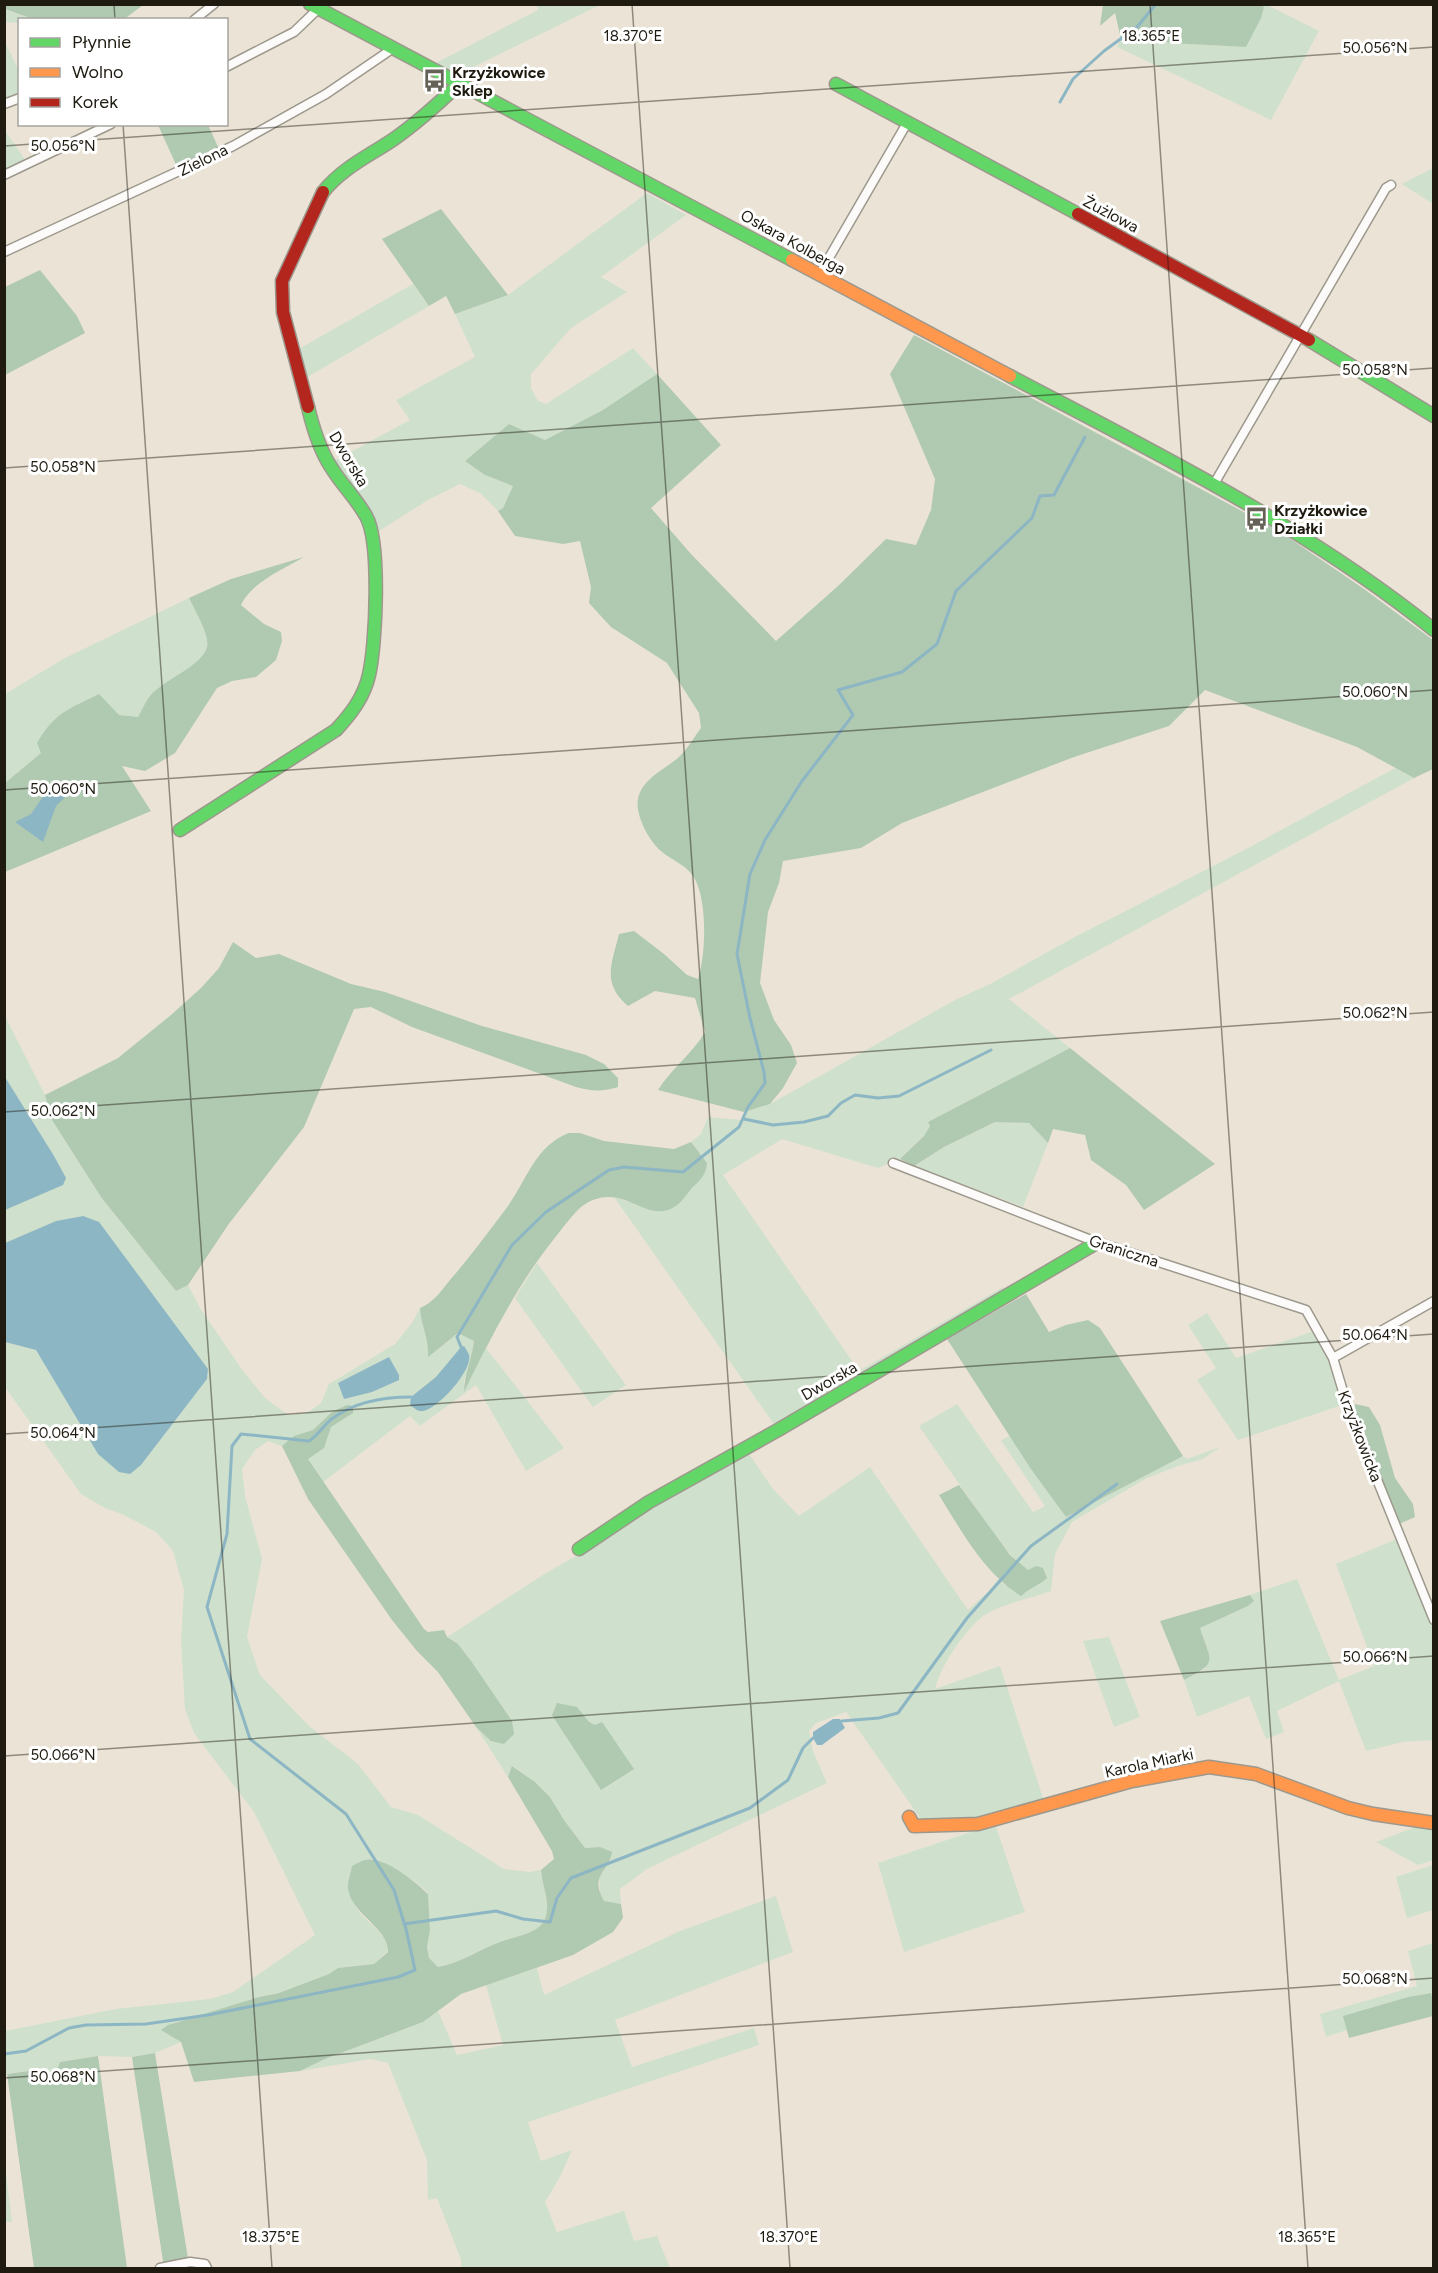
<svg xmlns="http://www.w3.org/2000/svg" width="1438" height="2273" font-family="Figtree,sans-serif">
  <rect width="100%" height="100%" fill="#ebe4d6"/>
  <path fill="#cfe0cc" d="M537 5H600L459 74 436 63 538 10Z
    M1261 5H1267L1319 31 1271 120 1117 47 1121 39 1127 34 1170 43 1246 47 1264 7Z
    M4 9 33 19 20 20 19 23 5 22Z
    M4 40 20 73 19 93 5 100Z
    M4 129 26 161 4 171Z
    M1433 168V204L1402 184Z
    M647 193 686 215 601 277 627 292 571 328 531 374V388L538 401 546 404 633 348 657 374 603 410 545 440 509 424 465 461 485 475 513 486 503 508 498 511 480 493 460 484 428 500 379 531 370 512 332 462 410 420 396 400 475 357 455 314 508 295Z
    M413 284 429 306 304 379 297 350Z
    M189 598C194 608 210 635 207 647 202 666 163 680 150 696 145 702 142 710 138 717L119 715 41 753 5 783V694L63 659Z
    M1395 768 1414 778 1009 999 1070 1048 928 1122 930 1126 924 1136 900 1159 878 1168 782 1139 723 1175 859 1371 1003 1287 1007 1292 776 1427 614 1197 651 1209 681 1201 707 1163 691 1142 701 1134 708 1117 742 1120 744 1112 770 1104 955 1000 990 984 1073 938 1250 847Z
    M4 1014 45 1095 52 1120 101 1197 176 1291 188 1285 200 1308 243 1371 265 1398 288 1415 307 1413 321 1403 329 1384 395 1344 412 1323 420 1308C421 1327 429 1337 428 1356L459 1333 474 1341 471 1361 464 1380V1391L486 1348 564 1448 526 1471 476 1385 420 1426 410 1416 323 1482 294 1437 282 1446 268 1441 255 1450 242 1469 245 1496 262 1559 247 1637 260 1675 309 1726 358 1764 391 1807 418 1815 504 1869 530 1872 541 1870C542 1885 550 1901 546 1916 542 1933 517 1936 503 1941 481 1948 462 1963 438 1967L429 1958 427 1947 430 1930 428 1893C412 1877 393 1867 372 1859L348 1888C351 1897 355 1907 361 1914 371 1926 388 1934 388 1951L374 1964 338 1968 329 1974 279 1993 259 1997 198 2017 176 2022 162 2030 181 2042 155 2053 132 2057 98 2056 60 2062 57 2072 36 2070 5 2074V2031L116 2009 210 1999 233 1992 315 1935 254 1812 194 1733 185 1709 181 1642 184 1590 173 1551 156 1532 122 1514 105 1508 81 1494 5 1387V1342L36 1350 98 1454 141 1465 207 1379 208 1369 83 1216 56 1221 5 1243Z
    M995 1122 1029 1123 1048 1143 1023 1207 914 1166 944 1147Z
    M537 1263 626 1385 593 1407 515 1298Z
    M1207 1313 1236 1358 1314 1331 1330 1364 1342 1405 1238 1440 1197 1380 1216 1368 1188 1325Z
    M957 1404 1033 1512 1045 1506 1001 1440 1010 1436 1066 1517 1183 1456 1187 1459 1220 1447 1203 1459 1178 1466 1147 1478 1072 1522 1055 1554 1051 1591C1031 1598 1007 1603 988 1613 967 1625 940 1667 935 1689L1000 1666 1045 1804 974 1823H951L921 1819 846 1712 816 1723 809 1731 813 1751 827 1783 647 1869 620 1889 621 1904 604 1901 600 1894 599 1874 611 1861 600 1847 585 1848 564 1820 550 1797 535 1782 513 1766 508 1777 476 1727 491 1741 512 1721 458 1644 447 1637 546 1573 602 1541 639 1513 747 1451 773 1489 799 1516 870 1467 968 1610 989 1591 998 1579 1005 1585 1032 1586 1039 1584C1026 1568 1011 1557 998 1540L919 1426Z
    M1397 1539 1433 1629V1740L1403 1742 1366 1751 1339 1681 1277 1711 1284 1732 1266 1739 1249 1696 1197 1717 1184 1680 1205 1669 1208 1650 1200 1628 1248 1606 1253 1601 1250 1595 1297 1579 1339 1680 1374 1666 1336 1564Z
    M1109 1637 1140 1717 1114 1727 1083 1641Z
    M995 1824 1025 1912 904 1952 878 1863Z
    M1418 1826 1433 1827V1860L1418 1865 1376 1842Z
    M1433 1865V1910L1407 1918 1396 1877Z
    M776 1896 793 1952 615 2020 632 2067 754 2028 759 2045 528 2122 541 2161 572 2150 560 2177 545 2202 557 2232 624 2211 634 2241 657 2236 670 2268H461V2260L437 2198 428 2200 427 2160 388 2063 371 2059 300 2071 325 2059 423 2022 438 2011 457 2055 503 2045 486 1985 537 1968 544 1995 680 1931Z
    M1433 1943V2001L1430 1993 1408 1997 1344 2016 1347 2030 1326 2037 1320 2014 1417 1986 1408 1951Z
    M5 2165 12 2222H5Z"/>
  <path fill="#b0c9b1" d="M5 4H143V5L123 20 33 19 5 9Z
    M1261 5 1264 7 1261 18 1246 47 1170 43 1127 34 1121 39 1115 13 1100 26 1103 5Z
    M158 125H208L219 149 178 169Z
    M441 209 508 295 455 314 446 296 429 306 382 239Z
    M40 270 77 316 85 333 5 375V287Z
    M914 335 1279 531 1364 589 1433 640V769L1414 778 1357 747 1205 690 1169 726 1074 757 902 823 861 848 783 861 779 883 768 912 760 983 774 1020 791 1045 797 1063 783 1088 770 1104 744 1112 658 1090C672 1068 692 1054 705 1032L695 998 655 991 628 1006C601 983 612 963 619 934L634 931 664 954 687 975 698 979C706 955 708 898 693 876 685 864 671 860 661 851 649 841 635 815 638 799 642 777 669 768 682 754 689 746 695 736 701 728L699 713 667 663 611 627 589 603 591 587 580 541 563 544 515 536 498 511 503 508 513 486 485 475 465 461 509 424 545 440 603 410 657 374 721 445 651 508 691 554 776 641 838 586 886 539 916 545 931 510 935 479 890 374Z
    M304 557C282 570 252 582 241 605L264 624 281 632 282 641 276 660 256 677 232 681 217 688 175 753 145 771 122 766 151 811 5 872V783L41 753 37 743C55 712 69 709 99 694L119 715 138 717C142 710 145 702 150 696 163 680 202 666 207 647 210 635 194 609 189 598L231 579Z
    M233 942 256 958 279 954 351 984 385 992 482 1026 586 1055 604 1064 618 1078V1087C603 1092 591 1091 576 1087L412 1027 371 1007 354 1009 304 1127 228 1225 188 1285 176 1291 101 1197 52 1120 45 1095 118 1058 171 1015 201 988 219 968Z
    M1070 1048 1215 1164 1144 1210 1126 1185 1091 1160 1085 1135 1053 1129 1048 1143 1029 1123 995 1122 944 1147 914 1166 900 1159 924 1136 930 1126 928 1122Z
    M569 1133H580L604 1141 674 1149 691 1142 707 1163C706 1176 700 1180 691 1189 685 1197 678 1207 668 1210 642 1219 618 1179 581 1207 571 1216 562 1229 554 1239 517 1285 490 1339 464 1392 464 1375 472 1359 474 1341L458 1333 428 1357C429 1337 421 1327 420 1308 433 1303 442 1290 450 1280 471 1256 489 1231 508 1206 527 1179 536 1145 569 1133Z
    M1026 1294 1049 1332 1066 1325 1088 1320 1100 1328 1183 1456 1066 1517 1031 1469 947 1339Z
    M1355 1404 1369 1407 1380 1425 1395 1478 1413 1504 1415 1517 1399 1524C1392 1504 1351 1419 1355 1404Z
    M347 1405 353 1406V1413L331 1427 324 1448 308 1459 424 1629 428 1632 444 1630 447 1637 458 1644 471 1661 512 1721 514 1734 504 1744 491 1741 476 1727 438 1672 417 1651 392 1620 308 1499 282 1446 294 1436 313 1430 332 1412Z
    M959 1485 1010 1555 1028 1570 1036 1566 1043 1568 1047 1578C1038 1586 1031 1587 1021 1596 984 1573 962 1532 939 1495Z
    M1250 1595 1254 1601 1248 1606 1200 1628C1211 1662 1219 1662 1184 1680L1160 1621Z
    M557 1703 577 1707 589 1722 595 1725 602 1722 634 1769 601 1790 552 1715Z
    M512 1766 535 1782 550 1797 564 1820 585 1848 600 1847 612 1852C609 1873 589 1874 604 1901L621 1904 623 1918 613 1932 573 1955 461 1994 423 2022 325 2059 300 2071 194 2082 181 2042 161 2030 168 2025 259 1997 279 1993 329 1974 338 1968 374 1964 388 1952C389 1928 352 1915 348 1889 347 1883 351 1873 352 1866 356 1864 361 1861 365 1860 383 1855 416 1882 428 1894L430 1930 427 1947 429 1958 438 1967C462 1963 481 1948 503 1941 517 1936 542 1933 546 1916 550 1901 542 1885 541 1870L554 1859 552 1851 508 1777Z
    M1431 1993 1433 2001V2016L1349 2038 1343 2016 1408 1997Z
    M155 2053 189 2265 199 2268H164L132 2057Z
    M98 2056 127 2268H34L7 2074 36 2070 56 2072 60 2062Z"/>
  <path fill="#8db6c4" d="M51 785 66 790V796L56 806 43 842 15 822 31 814Z
    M5 1077 54 1156 66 1178 63 1185 5 1210Z
    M83 1216 99 1222 208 1369 207 1379 141 1465 130 1474 119 1472 98 1454 36 1350 5 1342V1243L56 1221Z
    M464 1346C466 1349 468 1352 469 1355 473 1370 438 1409 423 1411 418 1412 414 1408 410 1405L411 1397 436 1377 461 1347Z
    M389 1357 399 1375V1380L372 1392 344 1399 338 1383Z
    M833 1719H840L845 1728 822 1745H817L813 1738V1732Z"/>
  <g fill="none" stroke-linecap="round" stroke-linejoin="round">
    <path stroke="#8db6c4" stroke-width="3" d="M1060 102 1073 79 1104 51 1137 27 1156 4
      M744 1119 773 1125 804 1122 828 1116 841 1103 855 1095 878 1098 899 1096 991 1050
      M461 1347 457 1337 512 1245 546 1212 609 1170 624 1167 683 1172 739 1127 748 1107 765 1083 764 1072 750 1018 737 954 750 874 765 840 802 781 853 715 838 690 902 672 937 644 956 591 1032 518 1040 496 1054 495 1085 437
      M842 1721 879 1718 898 1713 967 1618 1031 1546 1117 1484
      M404 1924 496 1911 523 1919 550 1922 557 1898 571 1878 750 1808 788 1780 803 1748 813 1738
      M4 2054 26 2051 69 2028 86 2025 146 2024 208 2015 398 1977 415 1970 406 1929 394 1890 346 1814 250 1739 207 1607 227 1534 232 1446 241 1434 309 1441C319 1435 324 1424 333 1418 355 1402 384 1397 411 1397"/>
    <defs>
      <path id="street" d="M194 20 214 4
        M226 67 294 32 318 9
        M4 104 20 98
        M4 175 111 124
        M4 252 233 146 326 94 392 49
        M819 275 907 123
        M1214 484 1386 188 1391 185
        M893 1163 1091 1240 1306 1310 1333 1358
        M1434 1301 1333 1358 1348 1408 1434 1620
        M160 2268 190 2262 205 2264 207 2268"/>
      <path id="fast" d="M310 4 792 260
        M836 84 1078 214
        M323 192C342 168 369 156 394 139 418 122 438 104 459 84
        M1309 340 1434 416
        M1010 376C1156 453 1305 526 1434 630
        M180 830 336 730C351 714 364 697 369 675 376 645 381 542 366 516 356 498 341 484 331 467 319 449 313 428 308 407
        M579 1549 649 1502 778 1430 1098 1242"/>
      <path id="slow" d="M792 260 1010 376
        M909 1817 914 1826 978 1824 1132 1781 1209 1767 1256 1774 1348 1808 1373 1814 1434 1823"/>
      <path id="jam" d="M1078 214 1309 340
        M308 407 283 312 282 281 323 192"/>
    </defs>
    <use href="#street" stroke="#9d988d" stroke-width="11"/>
    <use href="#fast" stroke="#9d988d" stroke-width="15"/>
    <use href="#slow" stroke="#9d988d" stroke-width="15"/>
    <use href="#jam" stroke="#9d988d" stroke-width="15"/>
    <use href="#street" stroke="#fcfbf9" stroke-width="8"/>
    <use href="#fast" stroke="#63d668" stroke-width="12"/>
    <use href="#slow" stroke="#ff974d" stroke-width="12"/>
    <use href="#jam" stroke="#b3261e" stroke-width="12"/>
  </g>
  <path fill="none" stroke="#1f1b11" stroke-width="1.5" stroke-opacity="0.45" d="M114 4 115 20M632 4 790 2268M1150 4 1308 2268M123 124 272 2268M4 146 1434 47M4 468 1434 368M4 790 1434 690M4 1112 1434 1012M4 1434 1434 1334M4 1756 1434 1656M4 2078 1434 1978"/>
  <defs>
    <symbol id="bus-bare" viewBox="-9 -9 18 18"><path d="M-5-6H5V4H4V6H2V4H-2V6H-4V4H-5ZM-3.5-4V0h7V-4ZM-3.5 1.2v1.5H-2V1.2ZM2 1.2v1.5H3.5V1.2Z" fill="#666156" stroke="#fff" stroke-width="2.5" paint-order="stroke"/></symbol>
  </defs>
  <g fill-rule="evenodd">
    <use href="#bus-bare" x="418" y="64" width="33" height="33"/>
    <use href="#bus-bare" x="1240" y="502" width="33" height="33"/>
  </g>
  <g text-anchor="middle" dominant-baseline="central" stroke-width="6" stroke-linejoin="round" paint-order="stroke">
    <g font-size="16" font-weight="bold" fill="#1f1b11" stroke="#fff" text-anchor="start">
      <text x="452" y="72">Krzyżkowice<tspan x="452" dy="18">Sklep</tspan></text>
      <text x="1274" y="510">Krzyżkowice<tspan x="1274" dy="18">Działki</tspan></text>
    </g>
    <g font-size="16" fill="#1f1b11" stroke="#fff">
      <text transform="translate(203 160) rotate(-26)">Zielona</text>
      <text transform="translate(1111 214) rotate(28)">Żużlowa</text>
      <text transform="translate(793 242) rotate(29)">Oskara Kolberga</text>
      <text transform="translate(349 459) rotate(59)">Dworska</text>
      <text transform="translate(1124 1251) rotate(18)">Graniczna</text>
      <text transform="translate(829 1381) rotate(-30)">Dworska</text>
      <text transform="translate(1360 1436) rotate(69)">Krzyżkowicka</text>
      <text transform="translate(1149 1763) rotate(-12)">Karola Miarki</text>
    </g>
  </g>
  <g font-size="15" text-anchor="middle" fill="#1f1b11" stroke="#fff" stroke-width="6" stroke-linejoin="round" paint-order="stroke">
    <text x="633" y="41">18.370°E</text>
    <text x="1151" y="41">18.365°E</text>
    <text x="1375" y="53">50.056°N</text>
    <text x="63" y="151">50.056°N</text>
    <text x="1375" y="375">50.058°N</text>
    <text x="63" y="472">50.058°N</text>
    <text x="1375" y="697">50.060°N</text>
    <text x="63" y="794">50.060°N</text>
    <text x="1375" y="1018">50.062°N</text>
    <text x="63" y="1116">50.062°N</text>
    <text x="1375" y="1340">50.064°N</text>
    <text x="63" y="1438">50.064°N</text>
    <text x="1375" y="1662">50.066°N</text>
    <text x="63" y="1760">50.066°N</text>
    <text x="1375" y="1984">50.068°N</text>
    <text x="63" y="2082">50.068°N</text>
    <text x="271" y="2242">18.375°E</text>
    <text x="789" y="2242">18.370°E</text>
    <text x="1307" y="2242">18.365°E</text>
  </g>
  <rect width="1438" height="2273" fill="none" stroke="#1f1b11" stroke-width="12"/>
  <rect x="18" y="18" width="210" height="108" fill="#ffffff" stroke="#a5a4a0" stroke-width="1.5"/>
  <rect x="30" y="38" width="30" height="9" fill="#63d668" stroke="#a5a4a0" stroke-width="1.5"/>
  <text x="72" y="48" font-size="18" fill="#1f1b11">Płynnie</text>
  <rect x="30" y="68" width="30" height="9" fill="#ff974d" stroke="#a5a4a0" stroke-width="1.5"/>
  <text x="72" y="78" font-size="18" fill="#1f1b11">Wolno</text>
  <rect x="30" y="98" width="30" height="9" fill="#b3261e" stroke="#a5a4a0" stroke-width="1.5"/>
  <text x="72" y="108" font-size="18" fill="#1f1b11">Korek</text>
</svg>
